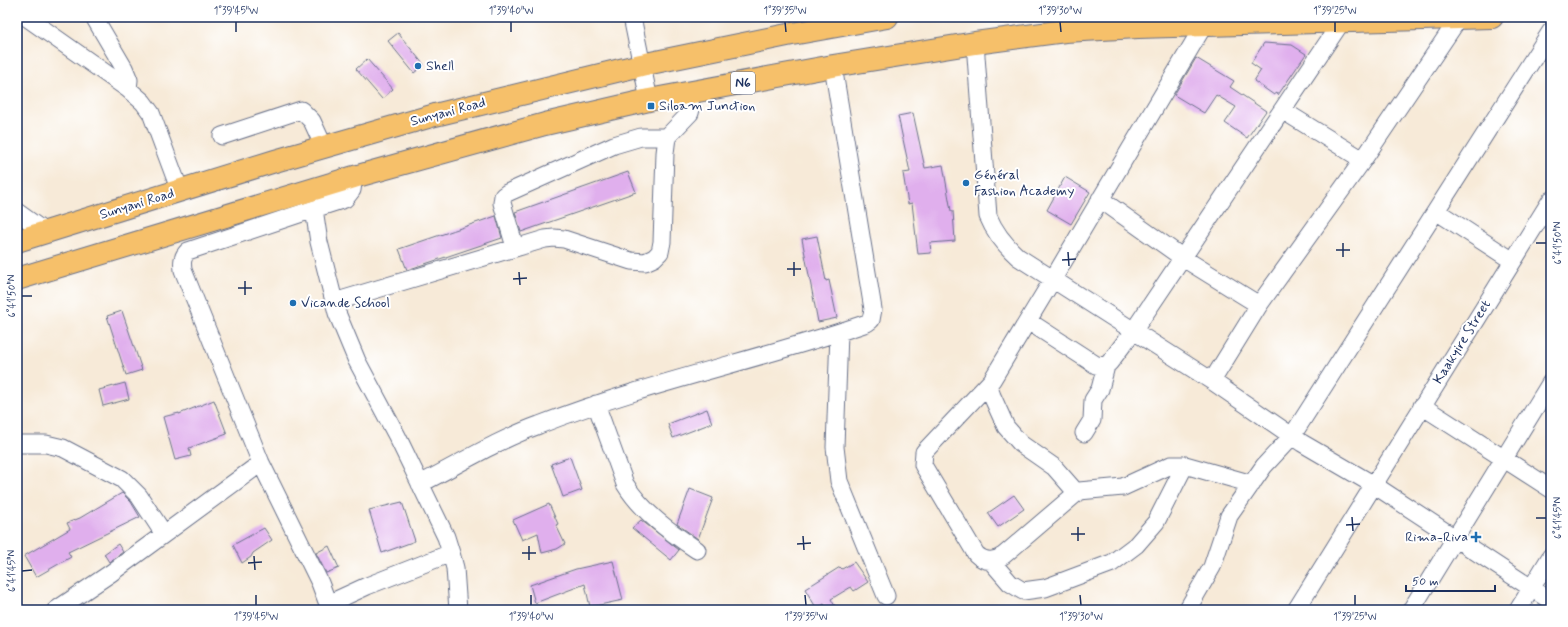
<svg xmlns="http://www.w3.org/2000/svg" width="1568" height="627" font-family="Mynerve,sans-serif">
  <rect width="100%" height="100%" fill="#fff"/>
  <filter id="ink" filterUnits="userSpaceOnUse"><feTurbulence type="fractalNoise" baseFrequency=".025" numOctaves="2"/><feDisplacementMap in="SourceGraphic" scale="8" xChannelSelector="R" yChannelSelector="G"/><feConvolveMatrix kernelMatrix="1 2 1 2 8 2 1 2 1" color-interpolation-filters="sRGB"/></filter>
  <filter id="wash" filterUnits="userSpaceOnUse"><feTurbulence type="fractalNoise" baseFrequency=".012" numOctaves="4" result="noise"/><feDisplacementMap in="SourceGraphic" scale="16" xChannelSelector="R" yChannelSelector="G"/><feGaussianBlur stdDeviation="0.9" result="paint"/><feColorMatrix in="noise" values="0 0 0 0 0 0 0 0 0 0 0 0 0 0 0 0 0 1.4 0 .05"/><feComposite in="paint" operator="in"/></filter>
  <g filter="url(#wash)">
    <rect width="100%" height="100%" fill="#f7ead8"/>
    <g id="blocks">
      <path fill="#e0afed" d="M398 33 424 65 414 73 388 41Z
        M1264 43 1292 45 1306 54 1278 95 1277 93 1274 95 1254 81 1261 70 1251 63Z
        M1196 58 1234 81 1230 87 1266 111 1247 138 1225 123 1236 107 1216 95 1204 113 1174 95Z
        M367 59 393 89 382 99 356 69Z
        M913 113 925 168 943 165 951 211H953L955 241 930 243 931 253 918 254 912 203 908 204 903 173 910 172 898 116Z
        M628 172 636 192 521 232 515 212Z
        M1065 177 1090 192 1071 224 1047 210Z
        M496 216 502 238 407 270 399 249Z
        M817 236 826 281 829 280 837 318 818 322 802 239Z
        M122 311 142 370 126 375 107 316Z
        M125 383 129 399 103 406 99 390Z
        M214 400 227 434 189 448 191 456 175 460 163 417 179 413V414Z
        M707 409 712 423 673 438 668 424Z
        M570 457 582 490 563 497 551 464Z
        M690 489 713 498 698 539 677 524Z
        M122 493 131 502 140 517 68 552 71 557 36 577 24 556 70 529 67 523 80 518Z
        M1014 495 1024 509 998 527 988 513Z
        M402 502 415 541 382 553 369 510Z
        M549 504 558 524 556 525 565 544 557 549 542 553 538 533 522 540 513 520Z
        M641 520 679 550 671 560 632 528Z
        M264 528 272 540 253 553 251 557 242 563 233 545Z
        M118 544 123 552 109 562 104 554Z
        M329 546 339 568 326 573 316 553Z
        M613 561 623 600 590 607 585 584 535 603 530 585 576 569Z
        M854 562 868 582 854 591 851 587 831 599 837 610H828L824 604 817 609 805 589 840 567 842 569Z"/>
    </g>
  </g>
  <g filter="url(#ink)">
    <use href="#blocks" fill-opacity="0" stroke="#687089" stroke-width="1"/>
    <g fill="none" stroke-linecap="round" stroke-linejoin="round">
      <defs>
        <path id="minor" d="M26 17 128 89 143 102 151 113 180 191
          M94 17 124 68 129 80 128 89
          M632 17 649 100
          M1204 25 1053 279 992 380 924 452 923 465 976 554C985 563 995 562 1004 555L1079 491 1123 487 1171 465H1185L1252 484
          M975 43 988 216C994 231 1006 246 1018 257L1212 381 1302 443 1374 485 1551 601
          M1282 110 1363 160
          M222 136 301 110 312 121 324 147
          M354 177 352 190 345 199 314 209 319 242 337 313 357 361 397 436 446 537 451 553 455 568 458 610
          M1100 199 1183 258 1259 305
          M314 209 188 251C182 257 182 262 183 270L261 463 320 583 328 604 367 586 451 553
          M1436 211 1513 261
          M17 212 45 232
          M515 247 502 203 503 196 507 193 614 145 641 137H667
          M334 302 545 239 554 238 564 239 631 261 645 262 654 258 660 252 662 242 665 153 667 137 690 113 691 109 689 93
          M1028 321 1096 365 1106 366 1110 362 1134 330 1342 21
          M839 333 835 447 839 481 886 596
          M1212 381 1259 305 1363 160 1459 18
          M988 385 992 396 1006 427 1021 444 1054 467 1076 492
          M596 404 625 484C642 512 670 532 697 550
          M1422 406 1551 489
          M1084 433 1092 420 1093 400 1100 389 1106 366
          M17 444H46L63 448 122 479 139 496 164 534
          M420 484C459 464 498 440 539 425 646 383 759 360 867 323L871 320 873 309 833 66
          M991 561 1010 583 1023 591 1045 588 1112 563 1136 545 1156 522 1185 465
          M56 610 111 573 261 463
          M1187 610 1212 567 1229 516 1264 466 1292 436 1551 31
          M1296 610 1551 200
          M1411 610 1551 382
          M1518 610 1551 556"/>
        <path id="major" d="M17 241 275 161 435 115 641 65 792 34 887 17
          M17 279 354 177 545 124 649 100 833 66 975 43 1065 31 1138 27 1492 17"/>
      </defs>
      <use href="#minor" stroke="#687089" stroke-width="19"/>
      <use href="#major" stroke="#687089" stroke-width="24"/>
      <use href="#minor" stroke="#fff" stroke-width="17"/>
      <use href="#major" stroke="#f6c06b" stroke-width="22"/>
    </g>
  </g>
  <path fill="none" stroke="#1b2f5e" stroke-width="1.5" d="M236 22V32M511 22V32M785 22 786 32M1060 22 1061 32M1335 22V32M1343 243V257M1536 243H1546M1336 250H1350M1068 252 1069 266M1062 260 1076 259M794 262V276M787 269H801M519 272 520 285M513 279 527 278M245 281V295M238 288H252M22 296H32M1352 517 1353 531M1536 518H1546M1346 525 1360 524M1078 527V541M1071 534H1085M803 536 804 550M797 544 811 543M529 546V560M522 553H536M254 556 255 570M248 563 262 562M22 571 32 570M256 595V605M531 595V605M805 595 806 605M1080 595 1081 605M1355 595V605"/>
  <g fill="#1f6fb2" stroke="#fff" stroke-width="1.5">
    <circle cx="418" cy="66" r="4"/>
    <rect x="647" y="102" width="8" height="8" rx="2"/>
    <circle cx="966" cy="183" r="4"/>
    <circle cx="293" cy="303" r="4"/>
    <path d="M1474 531h4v4h4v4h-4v4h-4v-4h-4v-4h4z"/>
  </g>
  <g text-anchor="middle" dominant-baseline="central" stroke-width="4" stroke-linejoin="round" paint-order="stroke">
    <rect fill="#fff" stroke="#5f6d8e" stroke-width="1" x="731" y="72" width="24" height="22" rx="3"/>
    <g font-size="13" font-weight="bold" fill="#1b2f5e">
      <text x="743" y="83">N6</text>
    </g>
    <g font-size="14" fill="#1b2f5e" stroke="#fff" text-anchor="start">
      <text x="426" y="66">Shell</text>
      <text x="659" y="106">Siloam Junction</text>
      <text x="974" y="175">Général<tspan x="974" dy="16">Fashion Academy</tspan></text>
      <text x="301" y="303">Vicande School</text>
      <text x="1468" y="537" text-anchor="end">Rima-Riva</text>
    </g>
    <g font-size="14" fill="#1b2f5e" stroke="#fff">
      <text transform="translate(448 112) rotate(-15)">Sunyani Road</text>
      <text transform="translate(137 204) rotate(-17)">Sunyani Road</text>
      <text transform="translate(1462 342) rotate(-58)">Kaakyire Street</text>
    </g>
  </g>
  <rect width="1568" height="627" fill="none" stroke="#fff" stroke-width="44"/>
  <path d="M1406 585v6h89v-6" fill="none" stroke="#1b2f5e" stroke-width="2"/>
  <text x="1412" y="585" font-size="12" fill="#1b2f5e" stroke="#ffffff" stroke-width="3" paint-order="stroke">50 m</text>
  <rect x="22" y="22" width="1524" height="583" fill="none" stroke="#1b2f5e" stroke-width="1.5"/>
  <g font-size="10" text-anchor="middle" fill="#1b2f5e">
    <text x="236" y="14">1°39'45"W</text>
    <text x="511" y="14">1°39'40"W</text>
    <text x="785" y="14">1°39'35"W</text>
    <text x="1060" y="14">1°39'30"W</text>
    <text x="1335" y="14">1°39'25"W</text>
    <text transform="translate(1557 243) rotate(-90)" y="4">6°41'50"N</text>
    <text transform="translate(11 296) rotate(-90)" y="4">6°41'50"N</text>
    <text transform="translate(1557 518) rotate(-90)" y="4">6°41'45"N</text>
    <text transform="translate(11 571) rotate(-90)" y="4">6°41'45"N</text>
    <text x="256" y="620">1°39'45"W</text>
    <text x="531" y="620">1°39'40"W</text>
    <text x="806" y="620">1°39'35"W</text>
    <text x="1081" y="620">1°39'30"W</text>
    <text x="1355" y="620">1°39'25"W</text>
  </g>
</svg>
